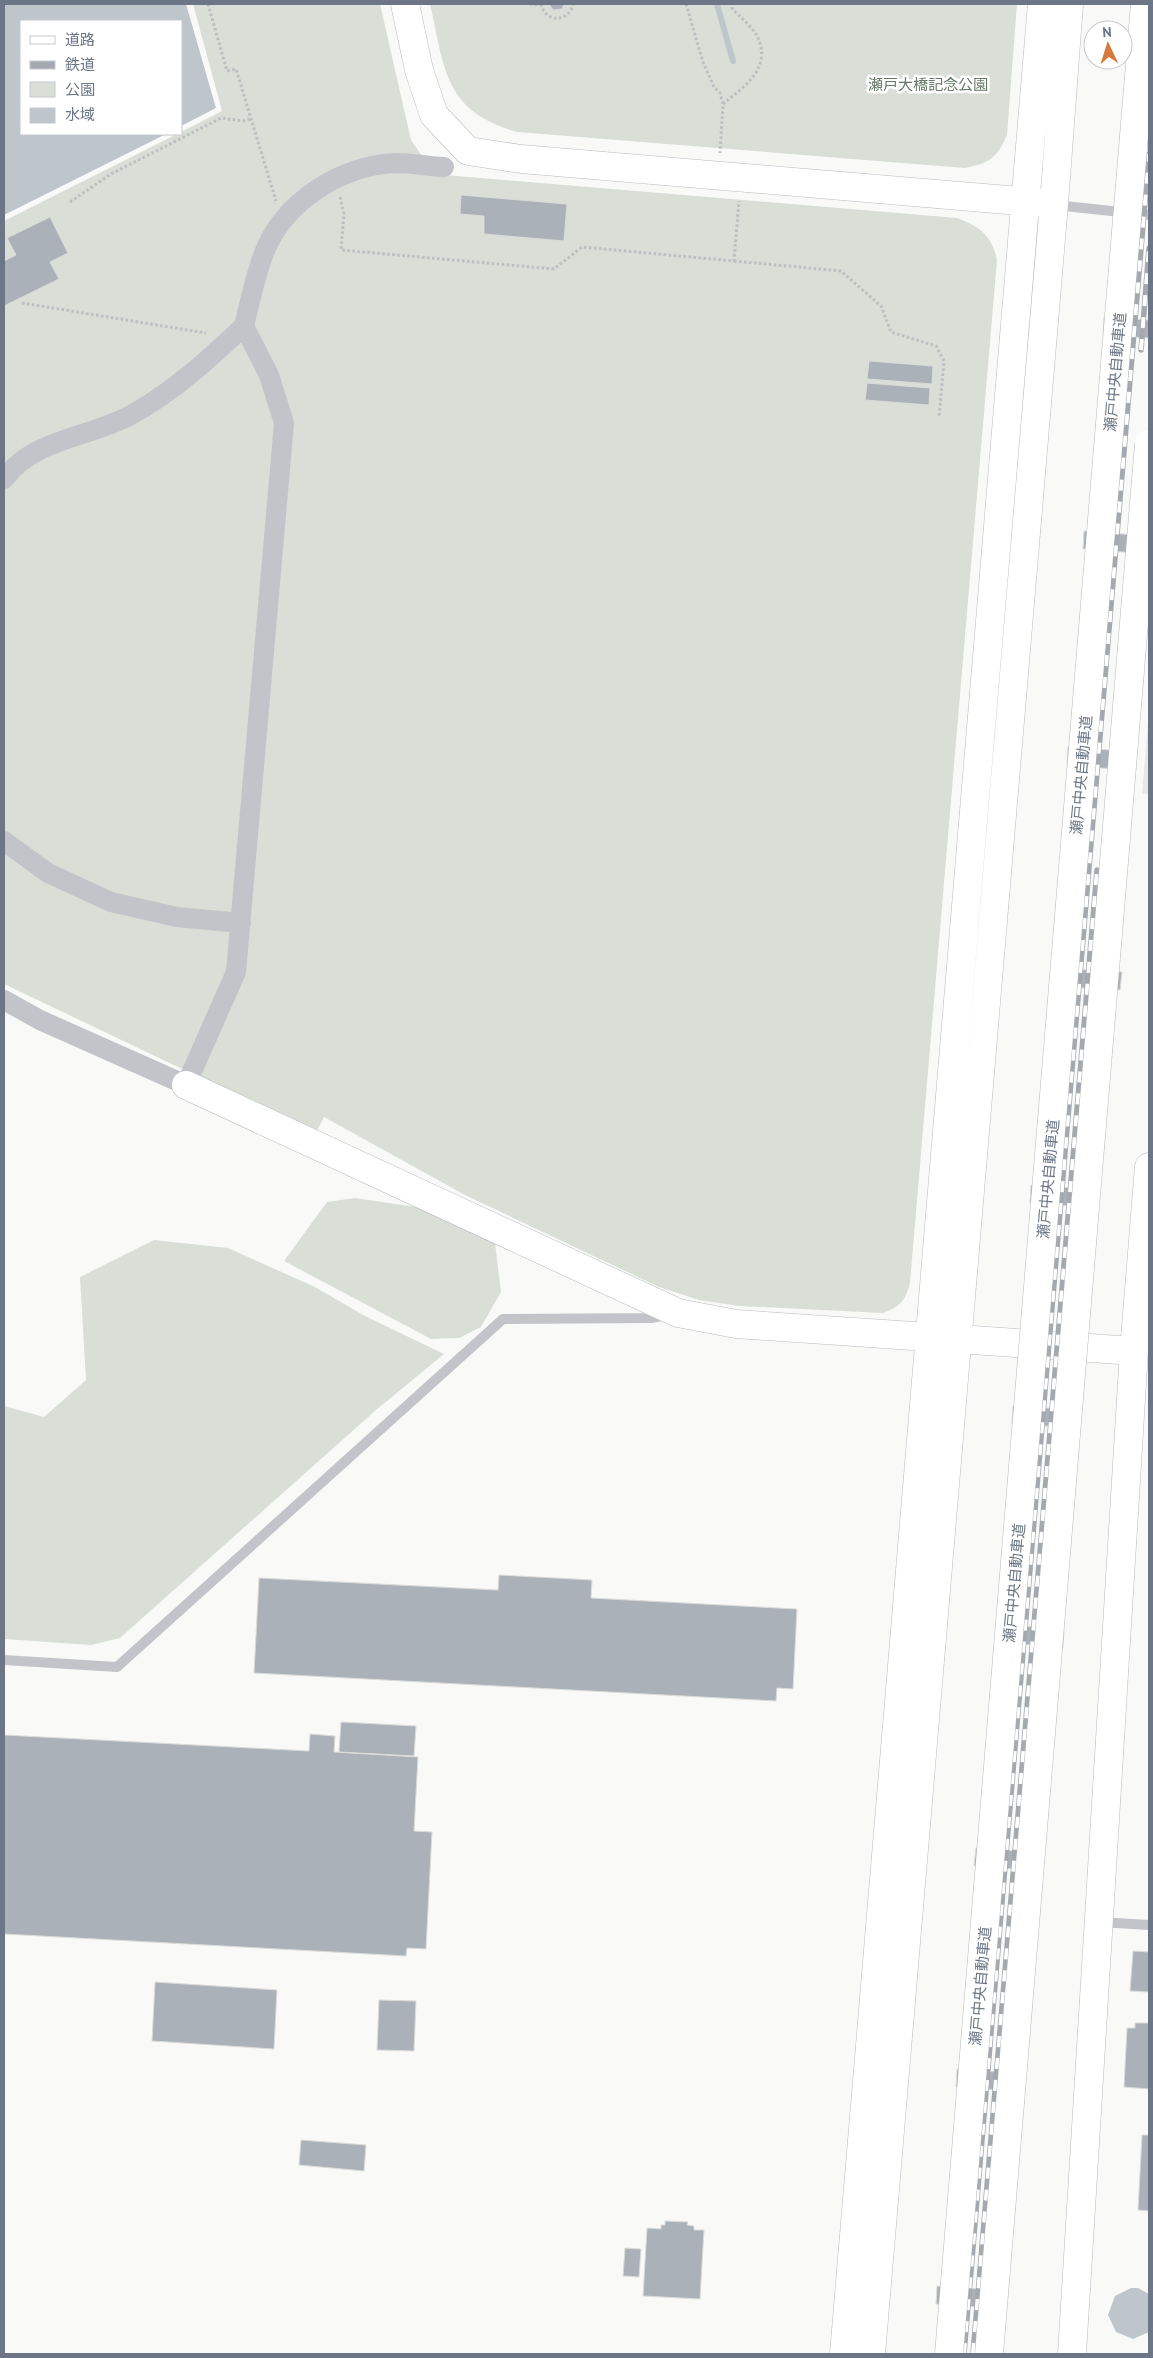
<svg xmlns="http://www.w3.org/2000/svg" width="1153" height="2358" font-family="'PT Sans','Noto Sans JP',sans-serif">
  <rect width="100%" height="100%" fill="#f9faf8"/>
  <path fill="#e7e9e8" d="M1149 709V794H1142Z"/>
  <path fill="#d9ded7" d="M193 4H380L411 140 422 156 445 175 957 218C979 226 992 235 997 260L910 1283C906 1300 900 1307 883 1313L739 1306 699 1300 659 1287 465 1195 324 1117 316 1133 4 984V221L177 134H181V132L222 111Z
    M430 4H1017L1007 135C997 158 990 163 965 168L517 132C444 111 445 70 430 4Z
    M355 1198 416 1207 495 1243 501 1292 481 1327 459 1338 431 1339 284 1261 327 1202Z
    M154 1240 228 1248 315 1287 365 1316 444 1354 376 1410 120 1638 91 1645 4 1639V1406L44 1417 86 1380 80 1277Z"/>
  <path fill="#bec5cb" d="M4 4H186L216 108 181 126V21H21V134H166L4 215Z
    M1131 2288H1138L1149 2294V2332L1133 2339 1116 2332 1108 2315 1115 2296Z"/>
  <g fill="none" stroke-linecap="round" stroke-linejoin="round">
    <path stroke="#bec5cb" stroke-width="6" d="M717 4 733 61"/>
  </g>
  <path fill="#abb1b8" stroke="#dbdcda" d="M549 4H564L562 9 553 10Z
    M461 195 567 204 564 241 484 234V216L460 214Z
    M50 217 68 253 50 262 59 279 4 306V261L16 255 7 238Z
    M1104 317 1149 320V338L1103 335Z
    M869 361 933 366 932 384 867 379Z
    M867 383 930 388 929 405 865 400Z
    M1084 531 1149 536V554L1083 549Z
    M1068 747 1136 752 1134 770 1067 766Z
    M1054 968 1122 972 1120 990 1052 986Z
    M1031 1185 1099 1190 1098 1208 1030 1203Z
    M1013 1406 1081 1410 1080 1428 1012 1424Z
    M499 1575 592 1580 591 1598 797 1609 793 1689 777 1688 776 1701 254 1673 259 1578 498 1590Z
    M996 1624 1064 1629 1063 1647 995 1642Z
    M341 1722 416 1726 414 1756 339 1752Z
    M310 1734 335 1736 334 1752 418 1757 414 1831 432 1832 426 1949 407 1948 406 1956 4 1934V1735L309 1751Z
    M976 1848 1044 1853 1042 1871 974 1866Z
    M1133 1951 1149 1952V1992L1130 1991Z
    M155 1982 277 1990 274 2049 152 2041Z
    M379 2000 416 2001 414 2051 377 2050Z
    M1135 2023H1149V2089L1124 2087 1127 2028H1135Z
    M957 2069 1025 2074 1024 2092 956 2087Z
    M1142 2135H1149V2211L1138 2210Z
    M301 2140 366 2145 364 2171 299 2165Z
    M665 2221 688 2222 687 2225 694 2226V2230H704L700 2299 643 2296 647 2228 661 2229V2225H665Z
    M625 2248 641 2249 639 2277 623 2276Z
    M937 2286 1005 2291 1004 2309 936 2304Z"/>
  <g fill="none" stroke-linecap="round" stroke-linejoin="round">
    <defs>
      <path id="secondary" d="M405 4 419 70 434 115 468 151 521 159 1043 203
        M186 1085 678 1313 736 1324 1134 1351
        M844 2354 1042 4
        M871 2354 1054 204 1069 4
        M1072 2354 1134 1351 1149 1167"/>
    </defs>
    <use href="#secondary" stroke="#b7babf" stroke-width="29"/>
    <path stroke="#bcbec1" stroke-width="3" stroke-dasharray="2.5 2.5" stroke-linecap="butt" d="M208 4 227 71 236 69 276 201
      M530 4 541 5
      M541 4C545 23 569 23 573 4
      M686 4 703 62 714 87 720 93 723 104 720 153
      M723 104C745 86 774 67 756 34 750 25 739 16 732 8L731 4
      M340 197 344 214 341 250 554 269 582 247 734 261 739 201
      M70 202 111 174 221 118 243 121 251 119
      M734 261 841 271 881 306 891 332 936 346 944 361 939 418
      M22 303 206 333"/>
    <path stroke="#c2c4c9" stroke-width="10" d="M1055 205 1149 215
      M4 1660 117 1667 503 1319 651 1318 667 1315
      M1100 1922 1149 1925"/>
    <path stroke="#c2c4c9" stroke-width="20" d="M4 479C34 438 89 438 131 415 173 392 209 359 244 326
      M4 841 48 873 111 902 177 917 241 923
      M4 1000 40 1020 186 1085 236 972 284 423 269 375 244 326C250 302 255 276 264 253 284 201 341 166 395 163 411 163 428 166 444 167"/>
    <use href="#secondary" stroke="#fff" stroke-width="28"/>
    <defs>
      <path id="rail" d="M1141 350 1149 248
        M964 2354 1149 154
        M973 2354 1097 870"/>
    </defs>
    <use href="#rail" stroke="#a4a8af" stroke-width="5.5"/>
    <use href="#rail" stroke="#fff" stroke-width="4" stroke-dasharray="11" stroke-linecap="butt"/>
    <defs>
      <path id="highway-bridge" d="M949 2354 1145 4
        M989 2354 1149 444"/>
    </defs>
    <use href="#highway-bridge" stroke="#b5b8bc" stroke-width="29" stroke-linecap="butt"/>
    <use href="#highway-bridge" stroke="#fff" stroke-width="28"/>
  </g>
  <g text-anchor="middle" dominant-baseline="central" stroke-width="5" stroke-linejoin="round" paint-order="stroke">
    <g font-size="15" fill="#667966" stroke="#fff">
      <text x="928" y="84">瀬戸大橋記念公園</text>
    </g>
    <g font-size="15" fill="#6c7686" stroke="#fff">
      <text transform="translate(1115 372) rotate(-85)">瀬戸中央自動車道</text>
      <text transform="translate(1081 775) rotate(-85)">瀬戸中央自動車道</text>
      <text transform="translate(1048 1179) rotate(-85)">瀬戸中央自動車道</text>
      <text transform="translate(1014 1583) rotate(-85)">瀬戸中央自動車道</text>
      <text transform="translate(980 1986) rotate(-85)">瀬戸中央自動車道</text>
    </g>
  </g>
  <rect width="1153" height="2358" fill="none" stroke="#6c7686" stroke-width="10"/>
  <rect x="20" y="20" width="162" height="115" fill="#ffffff" stroke="#c4c8cf"/>
  <rect x="30" y="36" width="25" height="8" fill="#ffffff" stroke="#c4c8cf"/>
  <text x="65" y="45" font-size="15" fill="#6c7686">道路</text>
  <rect x="30" y="61" width="25" height="8" fill="#a4a8af" stroke="#c4c8cf"/>
  <text x="65" y="70" font-size="15" fill="#6c7686">鉄道</text>
  <rect x="30" y="82" width="25" height="15" fill="#d9ded7" stroke="#c4c8cf"/>
  <text x="65" y="95" font-size="15" fill="#6c7686">公園</text>
  <rect x="30" y="108" width="25" height="15" fill="#bec5cb" stroke="#c4c8cf"/>
  <text x="65" y="120" font-size="15" fill="#6c7686">水域</text>
  <g transform="translate(1108 45) rotate(356)"><circle r="24" fill="#ffffff" stroke="#c4c8cf"/>
  <path d="M0-4L9 19L0 12L-9 19Z" fill="#d57b3d"/>
  <text y="-8" font-size="14" font-weight="bold" text-anchor="middle" fill="#6c7686">N</text>
  </g>
</svg>
